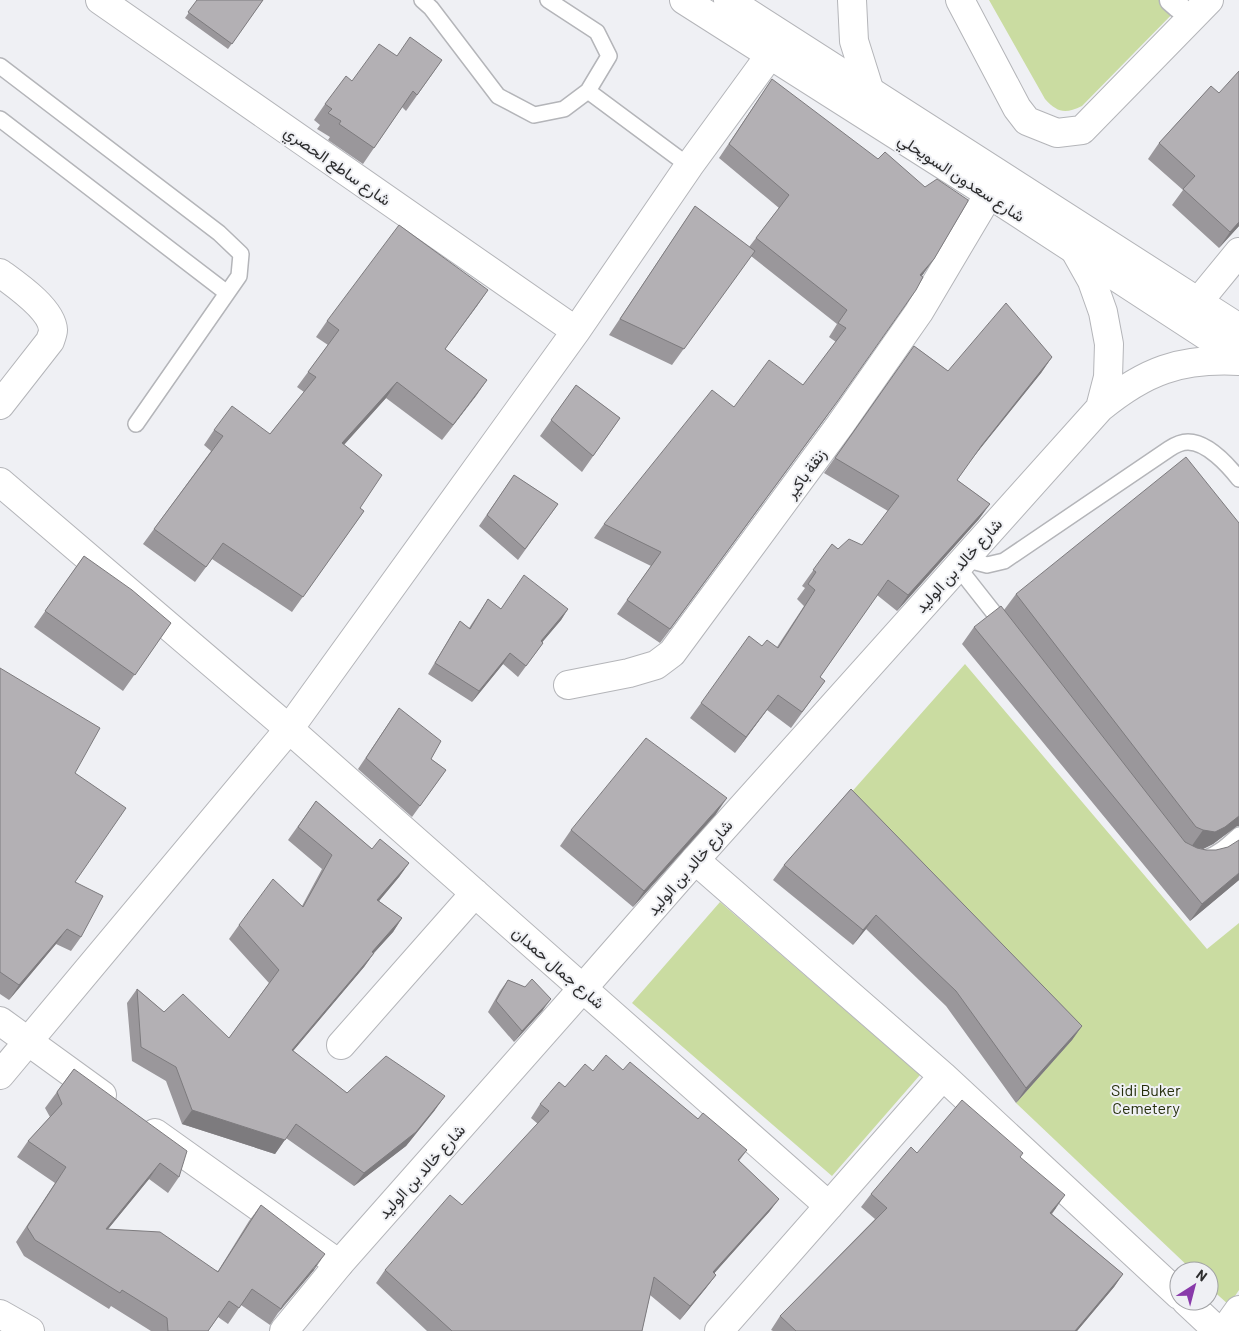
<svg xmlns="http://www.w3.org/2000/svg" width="1239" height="1331" font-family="Barlow,Vazirmatn,sans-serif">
  <rect width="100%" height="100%" fill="#eff0f4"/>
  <path fill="#cadca1" d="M989 0H1186L1082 106C1065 114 1058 113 1045 99Z
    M965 664 1207 949 1239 923V1290L1229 1305 1209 1287V1271H1193L1016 1103 1071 1040 841 804Z
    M720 902 920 1075 832 1176 632 1003Z"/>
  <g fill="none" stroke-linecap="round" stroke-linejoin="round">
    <defs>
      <path id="service" d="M422 0 431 8 498 96 534 115 564 109 588 91 609 56 597 32 548 0
        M0 66 219 233 241 254 239 276 136 424
        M588 91 689 166
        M0 119 227 293
        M964 559 987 565 1004 561 1169 449C1175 445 1181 442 1188 442 1207 442 1228 465 1239 479
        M957 566 1005 627
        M1206 858C1219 854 1229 844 1239 835"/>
      <path id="pedestrian" d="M1171 0 1179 7"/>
      <path id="minor" d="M100 0 576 331
        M852 0 854 41 870 92
        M960 0 1017 108 1027 121 1057 133 1082 130 1209 0
        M0 273C15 284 52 309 53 330 53 333 51 338 50 341L0 405
        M0 482 289 729 829 1206
        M568 685 629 673 656 665 672 653 840 425 919 312 989 194
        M695 860 943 1076 1179 1295
        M0 1021 102 1095
        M341 1045 475 893
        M0 1075 289 729 576 331 689 166 770 55
        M155 1133 339 1264
        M1186 1301 1218 1331
        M0 1314 30 1331
        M719 1331 943 1076
        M1224 1331 1239 1310"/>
      <path id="tertiary" d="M1074 249 1092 281 1103 312 1109 344 1108 377 1100 408
        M1198 302 1239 252
        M284 1331 339 1264 583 988 695 860 1100 408C1145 371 1180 358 1239 361"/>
      <path id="primary" d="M684 0 989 194 1239 357
        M728 0 1239 328"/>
    </defs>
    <use href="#service" stroke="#b4b5b9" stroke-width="18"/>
    <use href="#pedestrian" stroke="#b4b5b9" stroke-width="25"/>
    <use href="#minor" stroke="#b4b5b9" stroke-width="30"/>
    <use href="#tertiary" stroke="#b4b5b9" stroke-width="30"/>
    <use href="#primary" stroke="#b4b5b9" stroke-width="30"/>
    <use href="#service" stroke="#fff" stroke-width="15"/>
    <use href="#pedestrian" stroke="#fff" stroke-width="22"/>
    <use href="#minor" stroke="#fff" stroke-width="28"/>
    <use href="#tertiary" stroke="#fff" stroke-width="28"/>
    <use href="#primary" stroke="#fff" stroke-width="28"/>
  </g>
  <path fill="#9a979b" d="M196 0H263L228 49 185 18 197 1Z
    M397 56 442 60 406 111 402 107 363 164 328 140 330 137 317 129 320 125 314 120 325 104 352 81Z
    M772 79 924 273 827 416 660 643 617 614 651 566 594 538 604 524 734 407 803 385 836 342 829 337 837 324 751 256 672 365 609 335 695 206 749 247 779 208 719 158Z
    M1211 86 1239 226 1219 248 1172 205 1183 190 1148 159 1159 143Z
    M488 290 445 349 487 380 442 440 386 398 344 445 360 508 364 511 292 612 212 559 195 582 143 544 211 451 204 445 214 430 270 434 304 392 297 387 328 345 316 337 327 321Z
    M914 346 948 371 1052 357 1041 373 971 460 957 480 990 504 979 519 897 611 877 595 820 677 825 681 791 728 767 710 735 753 690 718 701 703 762 646 777 647 804 606 797 599 805 588 802 586 832 544 838 549 862 545 888 511 824 473Z
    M576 385 620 418 582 472 540 436Z
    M514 475 558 504 518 560 479 526Z
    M84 556 171 623 123 691 34 627Z
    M1016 594 1237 826 1213 844 1203 849 1198 848 1239 880 1190 921 962 644 974 627 1004 610Z
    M488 599 501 609H568L561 620 542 642 543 643 518 677 503 664 472 702 428 674 453 632 460 621 469 628Z
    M0 668 75 773V882L81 937 71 951 56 944 9 1000 0 994Z
    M399 708 431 759 446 770 412 817 358 769Z
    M851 789 1082 1026 1072 1040 1016 1103 946 1006 866 929 853 945 773 880 784 865Z
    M316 801 372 849 409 863 399 877 379 901 402 918 393 932 374 953 364 967 293 1051 347 1093 435 1110 406 1146 354 1186 286 1138 275 1154 182 1124 166 1081 132 1061 127 1003 137 989 164 1012 229 1038 269 983 229 939 239 925 302 906 322 869 288 840Z
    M716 814 633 907 560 846 571 830Z
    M508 980 525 987 543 1010 514 1042 488 1012 500 991Z
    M74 1069 179 1177 168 1193 149 1179 108 1229 218 1271 249 1221 261 1205 314 1270 278 1313 270 1325 241 1305 228 1324 218 1317 208 1331H151L111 1306 109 1309 24 1256 16 1242 55 1183 17 1157 28 1141 50 1117 45 1108Z
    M623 1070 747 1150 739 1161 779 1199 769 1212 714 1273 716 1275 706 1288 680 1320 650 1295 642 1331H427L376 1283 385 1270 462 1205 538 1124 531 1118 540 1104 565 1087 593 1071Z
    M917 1153 1020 1157 1056 1208 1052 1214 1123 1274 1114 1287 1077 1331H773L771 1330 780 1316 875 1219 861 1207 871 1194Z"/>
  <path fill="#7d7b7e" d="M1239 222V226L1219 248 1230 232Z
    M934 259 924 273 910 289 920 275Z
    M488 290 477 306 434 364 445 349Z
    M1052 357 1041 373 971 460 982 445Z
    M487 380 476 396 442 440 453 425Z
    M397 382 386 398 331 459 342 443Z
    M837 402 827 416 660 643 670 629Z
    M990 504 979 519 897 611 908 595Z
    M568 609 561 620 534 652 541 641Z
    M510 653 503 664 472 702 479 691Z
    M778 695 767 710 735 753 746 737Z
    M727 798 716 814 633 907 644 891Z
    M1239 816V826H1237L1213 844 1203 849 1191 847 1203 830Z
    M409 863 399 877 368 914 377 900Z
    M1239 873V880L1190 921 1202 904Z
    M876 915 866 929 853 945 863 930Z
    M402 918 393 932 362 966 372 952Z
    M67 929 56 944 9 1000 19 985Z
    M374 953 364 967 282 1064 292 1050Z
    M551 999 543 1010 514 1042 522 1031Z
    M1082 1026 1072 1040 1016 1103 1026 1088Z
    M445 1096 435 1110 406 1146 354 1186 364 1173Z
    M192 1110 296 1124 275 1154 182 1124Z
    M160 1163 149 1179 95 1245 106 1229Z
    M1065 1195 1056 1208 1041 1226 1050 1213Z
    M779 1199 769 1212 703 1286 713 1272Z
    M325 1254 314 1270 278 1313 281 1309Z
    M1123 1274 1114 1287 1077 1331H1075Z
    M716 1275 706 1288 680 1320 690 1306Z"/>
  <path fill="#b3b0b4" stroke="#7d7b7e" d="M197 0H263L232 44 188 12Z
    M410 37 442 60 417 95 413 91 374 148 339 124 341 121 328 113 332 109 325 104 346 76 352 81 379 44 397 56Z
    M1239 71V222L1230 232 1183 189 1195 176 1159 143 1211 86 1219 93Z
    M772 79 878 159 885 152 925 187 937 179 968 200V201L934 259 920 275 923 277 916 290 837 402 670 629 627 600 661 552 604 524 712 390 734 407 769 360 803 385 846 328 838 323 847 310 756 238 789 195 729 144Z
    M695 206 755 251 684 349 620 319Z
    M399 225 488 290 445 349 487 380 453 425 397 382 342 443 382 475 360 508 364 511 303 597 223 543 206 567 154 529 223 436 214 430 232 406 270 434 316 377 308 372 339 330 327 321Z
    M1006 303 1052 357 982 445 957 480 990 504 908 595 888 580 820 677 825 681 802 712 778 695 746 737 701 703 749 636 762 646 767 640 778 648 815 590 808 584 816 572 813 570 832 544 838 549 849 539 862 545 899 496 835 458 914 346 948 371Z
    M576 385 620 418 593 456 551 420Z
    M1186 457 1239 523V816L1225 827 1215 832 1203 830 1196 827 1016 594Z
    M514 475 558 504 525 549 487 515Z
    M84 556 132 590 171 623 135 675 45 611Z
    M524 575 568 609 541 641 543 643 526 666 510 653 479 691 435 663 460 621 470 629 488 599 501 609Z
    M1001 606 1185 842 1197 848 1206 850H1216L1228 847 1239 840V873L1202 904 974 627Z
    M0 668 100 728 75 773 126 808 75 882 103 896 81 937 67 929 19 985 0 972Z
    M399 708 441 741 431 759 446 770 420 806 366 758Z
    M646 738 727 798 644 891 571 830Z
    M851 789 1082 1026 1026 1088 956 991 876 915 863 930 784 865Z
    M316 801 372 849 380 839 409 863 377 900 402 918 372 952 374 953 292 1050 347 1093 386 1056 445 1096 416 1132 364 1173 296 1124 285 1140 192 1110 176 1067 141 1047 137 989 164 1012 183 994 229 1038 279 970 239 925 273 879 303 907 332 855 298 827Z
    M532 979 551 999 522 1031 496 1001 508 980 525 987Z
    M606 1055 623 1070 630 1062 698 1119 703 1113 747 1150 738 1160 779 1199 713 1272 716 1275 690 1306 654 1277 642 1331H452L385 1270 450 1195 462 1205 549 1111 540 1104 559 1082 565 1087 585 1064 593 1071Z
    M74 1069 187 1151 179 1177 160 1163 106 1229 160 1232 218 1272 261 1205 325 1254 283 1305 281 1309 252 1289 239 1308 229 1301 208 1331H168L167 1318 122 1290 120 1293 35 1240 27 1227 66 1167 28 1141 62 1104 57 1092Z
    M962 1100 1023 1153 1020 1157 1065 1195 1050 1213 1123 1274 1075 1331H796L780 1316 887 1208 871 1194 911 1147 917 1153Z"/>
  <g text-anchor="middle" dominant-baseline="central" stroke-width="4" stroke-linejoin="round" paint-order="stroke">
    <g font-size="16" fill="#2d2d2e" stroke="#eff0f4">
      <text transform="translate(338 165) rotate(35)">شارع ساطع الحصري</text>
      <text transform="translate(962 177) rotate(33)">شارع سعدون السويحلي</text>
      <text transform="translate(805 473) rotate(-54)">زنقة باكير</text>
      <text transform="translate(958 565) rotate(-48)">شارع خالد بن الوليد</text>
      <text transform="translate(689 867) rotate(-49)">شارع خالد بن الوليد</text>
      <text transform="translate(559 967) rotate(41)">شارع جمال حمدان</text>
      <text transform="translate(421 1171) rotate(-48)">شارع خالد بن الوليد</text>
    </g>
    <g font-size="16" fill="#252e0b" stroke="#eff0f4">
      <text x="1146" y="1089">Sidi Buker<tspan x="1146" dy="18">Cemetery</tspan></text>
    </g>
  </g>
  <g transform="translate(1194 1286) rotate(36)"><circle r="24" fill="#eff0f4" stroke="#a1a2a5"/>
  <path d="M0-4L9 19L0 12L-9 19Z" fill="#893aaa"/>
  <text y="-8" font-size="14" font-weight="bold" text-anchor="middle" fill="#2d2d2e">N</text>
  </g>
</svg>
